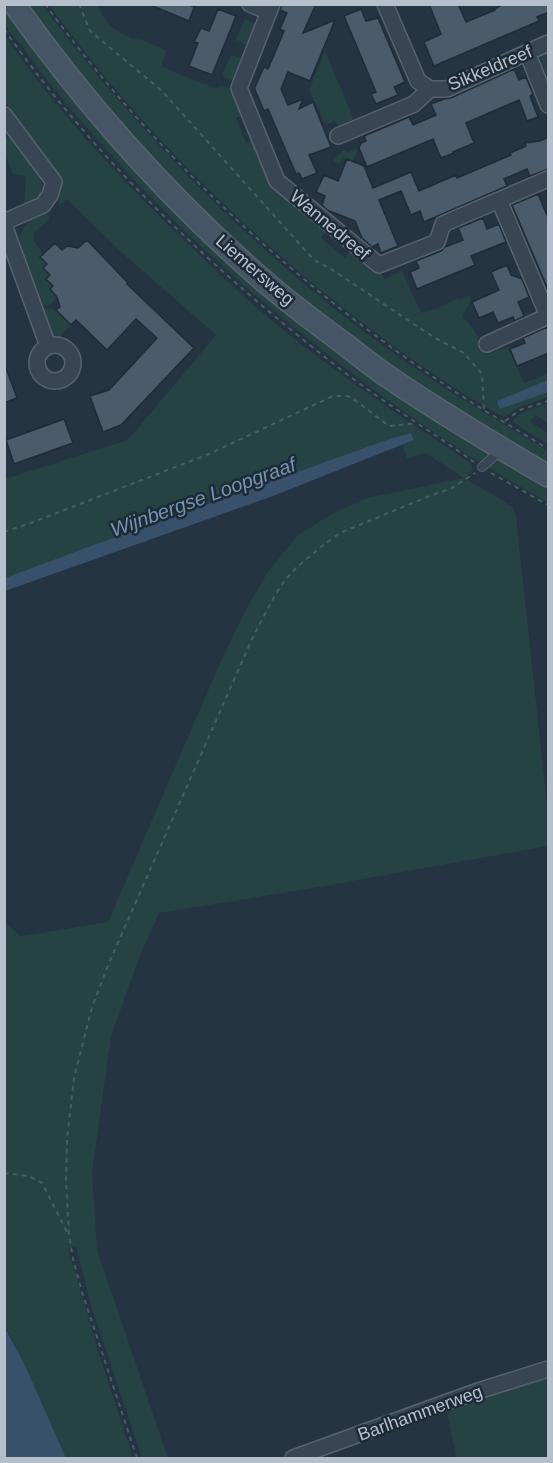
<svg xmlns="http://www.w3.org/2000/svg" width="553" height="1463" font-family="Arial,sans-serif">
  <rect width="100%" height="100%" fill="#243442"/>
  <path fill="#264343" d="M22 5H42C132 125 236 233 355 325 416 372 482 412 548 451V465L468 421 334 327 231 241 136 145Z
    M49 5H97C107 26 113 30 134 39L136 37 167 51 161 66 171 71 218 89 220 86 234 89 244 115 236 118 246 143 255 139 273 183 327 230 321 238 345 258 351 251 377 272 380 271 384 279 402 271 421 313 438 308 458 298 459 300 469 295 471 301 462 316C474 327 479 340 486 355L508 347 524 383 548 374V397L517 408 508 415 503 417C487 407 471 399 456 389 299 286 160 156 49 5Z
    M4 6 200 232 548 485V503C516 484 483 465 451 444 306 346 172 232 60 96 46 79 32 61 19 42 15 37 8 31 5 24 3 20 5 12 4 6Z
    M245 19 259 25 250 46 236 40Z
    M5 36C56 109 117 176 182 238 220 275 259 312 301 344 355 386 412 424 469 462L472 466V471L465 478 513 507 516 517 548 814V846L324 886 159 913 141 953 111 1036 92 1173 97 1250 168 1458H142L90 1302 76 1247 68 1248 99 1354 133 1458H66L24 1363 5 1326V923L21 936 108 922 217 670 244 613 267 573 297 536 330 515 367 498 464 478 426 453 407 458 403 445 414 440 411 433 392 438 88 547 5 578V479L128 440 216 335 120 251 67 199 60 205 57 199 58 180 50 164 5 105Z
    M325 51 354 120 413 95V98L340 130 335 121 326 125 309 90Z
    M548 51V93L537 65 542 62 539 55Z
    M231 55 245 61 235 82 222 76Z
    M4 137H11C25 156 64 192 24 207L26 176 13 174 5 153Z
    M344 149 346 153 356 149 357 151 353 161 343 157 340 164 333 161Z
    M45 214 49 216V219L34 233V241L43 254 41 257 47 264 43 268 50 275 53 286 50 289 57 297 51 304 46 306 42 305 39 300C35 288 19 250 20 240 20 227 32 216 45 214Z
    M42 308C45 309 48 309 52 309 59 309 66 320 71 325L58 338 54 337Z
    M548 403V423L536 415 530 422 548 433V444L520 427 512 421C521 410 536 408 548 403Z
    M548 1375V1458H456L447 1411Z"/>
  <path fill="#37516a" d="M548 380V392L500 409 497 401Z
    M411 433 414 440 273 496 5 591V578L88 547 392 438Z
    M4 1326 24 1363 66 1458H5Z"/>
  <path fill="#4a5b6b" stroke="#1f2c39" stroke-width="1.5" d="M148 4H187L194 7 189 21Z
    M282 4H316L303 33 335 20 310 81 288 72 281 89 288 105 303 99 299 109 313 102 331 147 309 155 317 173 302 179 299 173 296 174 268 109 264 111 255 90V87L264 67 268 69 284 31 280 29 287 13 280 10Z
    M429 4H458L466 22 495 10 494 9 504 4H549V12L537 17 539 21 434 66 424 42 441 34Z
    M218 9 236 16 212 75 189 66 198 43 194 42 201 28 209 31Z
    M361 9 366 21 378 18 405 82 394 87 398 95 376 104 371 94 376 92 344 16Z
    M514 69 519 80 526 77 533 94 530 96 538 117 527 121 519 100 466 123 474 143 453 152 454 153 441 158 433 139 367 167 359 148 361 143 366 141 364 136 409 117 413 125 436 115 431 104 444 99 451 98Z
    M549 137V169L530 176 527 169 504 179 507 186 424 222 420 211 411 215 401 191 379 200 398 246 381 253 378 244 372 247 362 238 355 221 327 210 322 205 325 196 316 192 324 175 338 181 347 159 364 166 373 188 411 172 419 191 456 175 457 178 511 155 510 153 526 146 525 143 540 141Z
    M538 194 549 220V292L512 205Z
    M483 218 487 229 499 224 506 242 471 256 475 265 417 289 410 272 419 268 416 261 441 251 445 247 463 240 458 228Z
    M87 240 128 283 127 284 194 348 121 425 103 432 90 396 109 390 157 338 136 319 107 350 76 320 71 325 56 310 60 307 57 297 50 289 53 286 46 279 50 275 43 268 47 264 40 257 55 243 62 250 67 246 78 248Z
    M507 265 511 275 522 279 529 297 518 302 524 316 515 321 513 317 498 323 493 312 479 318 472 302 499 290 491 272Z
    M547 327 549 331V353L517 366 510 349 525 343 523 338Z
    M6 368 17 398 4 403V369Z
    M64 419 73 443 14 464 6 440Z"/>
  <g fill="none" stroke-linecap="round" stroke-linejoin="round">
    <defs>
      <path id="service" d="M482 467 501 450"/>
      <path id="minor" d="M250 4 269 12
        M272 4 239 88 277 181 379 265 437 242 443 224 548 179
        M385 4 418 81 430 89H447L548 43
        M527 52 548 105
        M4 115 54 182 50 195 43 205 4 222
        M338 136 414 104 430 89
        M499 200 548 316
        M4 225 48 346
        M487 344 548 316
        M37 363a18 18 0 1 1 36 0a18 18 0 1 1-36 0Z
        M293 1458 478 1391 548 1369"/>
      <path id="secondary" d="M14 4C88 108 174 204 271 287 295 307 320 326 346 345 360 356 375 368 390 378 441 413 495 445 548 476"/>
    </defs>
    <use href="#service" stroke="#56636f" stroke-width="10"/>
    <use href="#minor" stroke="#56636f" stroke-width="18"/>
    <use href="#secondary" stroke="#56636f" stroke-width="24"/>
    <path stroke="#445f5f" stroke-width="2" stroke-dasharray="4.5 4.5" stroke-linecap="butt" d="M45 4C160 162 307 296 471 402 496 418 523 433 548 449
      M79 4 90 31 162 91 314 260 331 269 435 338 464 353 482 374 484 410
      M4 29C94 158 212 269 335 365 379 400 428 429 474 462
      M505 421 520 410 548 401
      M491 473 548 505
      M4 532 31 523 209 454 333 396H348L356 401 389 426 416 423
      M4 1173 29 1176 42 1183 67 1232
      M137 1458 82 1292 73 1259 69 1235 66 1181 67 1140 74 1078 92 1007 109 963 252 639 275 595 285 580 296 568 322 546 340 533 427 497 452 488 475 473"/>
    <use href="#service" stroke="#384552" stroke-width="8"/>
    <use href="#minor" stroke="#384552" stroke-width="15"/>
    <use href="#secondary" stroke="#465565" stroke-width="21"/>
  </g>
  <g text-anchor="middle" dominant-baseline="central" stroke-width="5" stroke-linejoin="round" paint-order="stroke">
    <g font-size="18" fill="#b5c0cc" stroke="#1d2a37">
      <text transform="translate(490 68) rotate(-23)">Sikkeldreef</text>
      <text transform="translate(330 225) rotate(40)">Wannedreef</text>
      <text transform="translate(255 270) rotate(41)">Liemersweg</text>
      <text transform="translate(420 1413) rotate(-20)">Barlhammerweg</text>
    </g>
    <g font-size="20" font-style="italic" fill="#7394b1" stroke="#1d2a37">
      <text transform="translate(203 497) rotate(-20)">Wijnbergse Loopgraaf</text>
    </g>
  </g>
  <rect width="553" height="1463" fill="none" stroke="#b5c0cc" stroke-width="12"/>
</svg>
